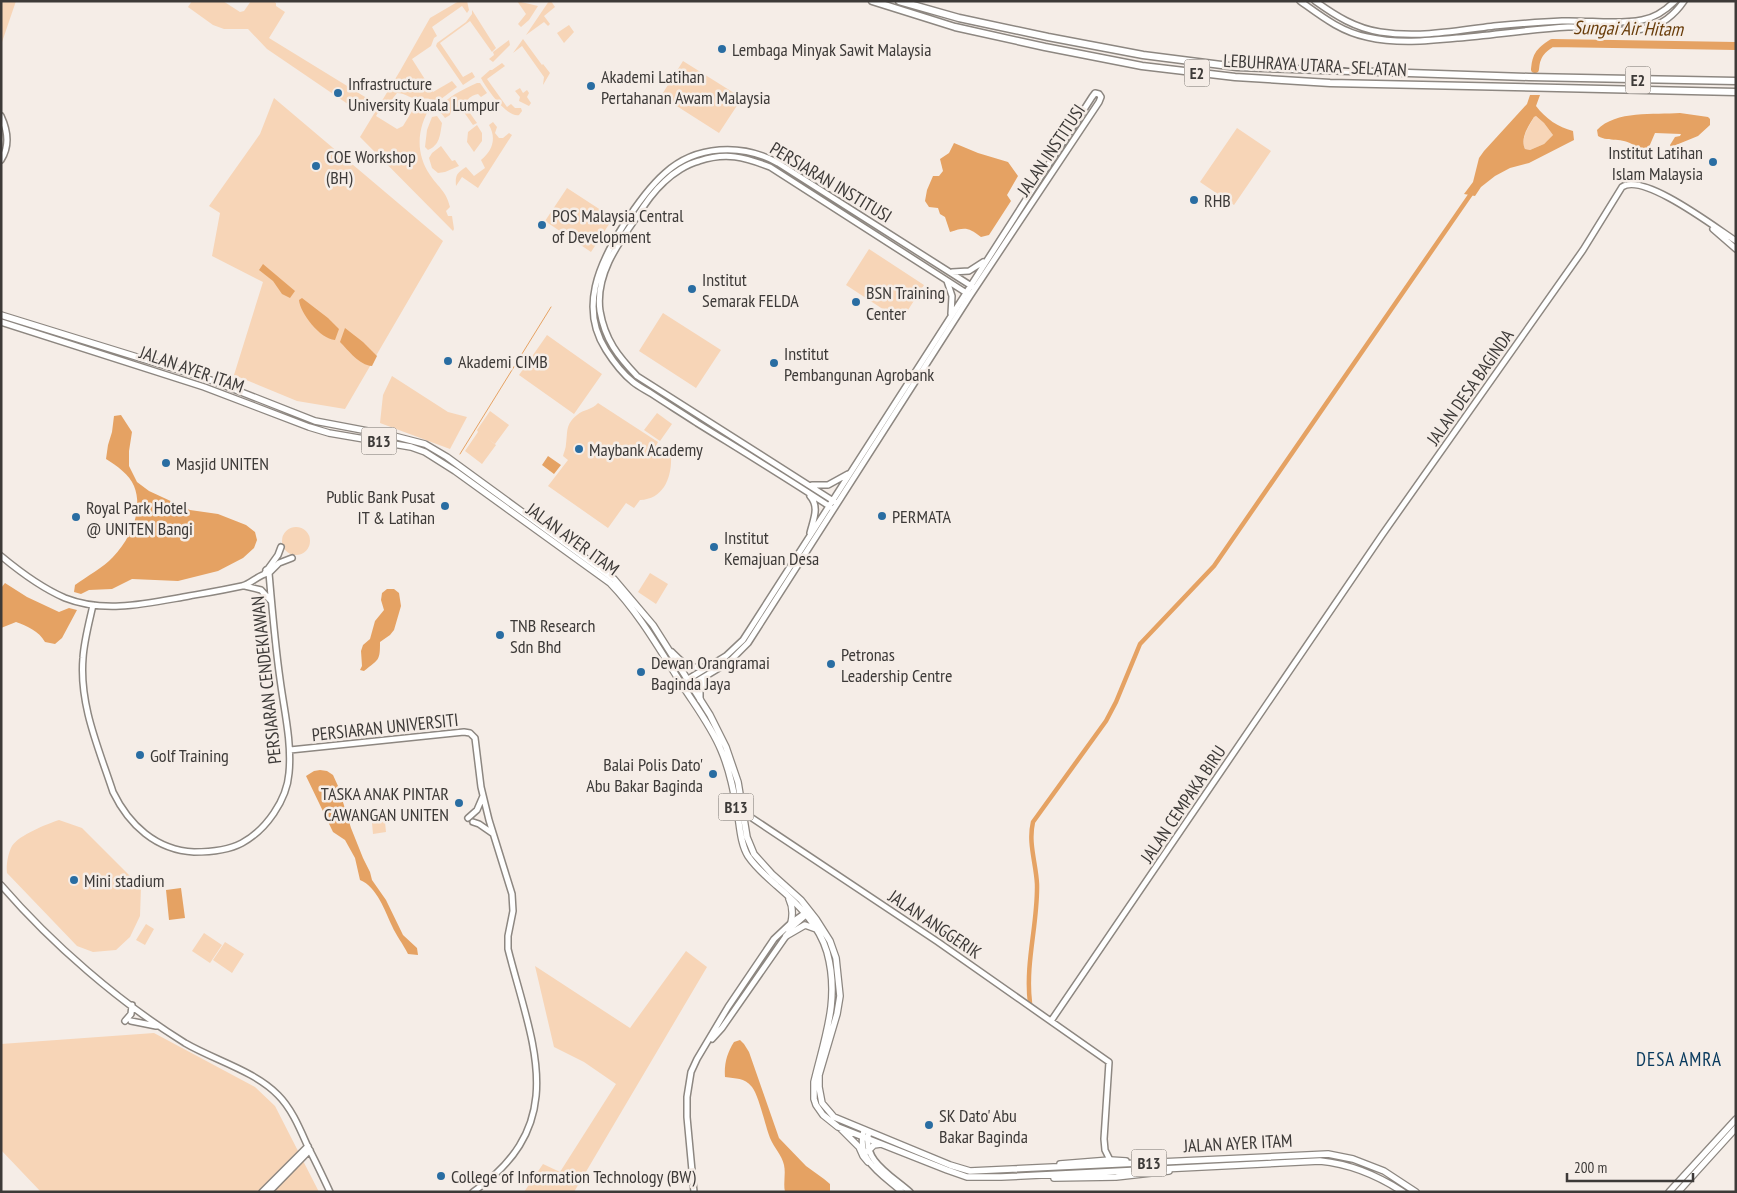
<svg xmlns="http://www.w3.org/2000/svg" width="1737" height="1193" font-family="'PT Sans Narrow',sans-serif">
  <rect width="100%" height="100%" fill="#f5ede7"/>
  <path fill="#f7d5b7" d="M1 1H16L1 45Z
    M192 1H223L240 12 244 11 251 1H273L276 3V6L285 12 269 38 370 100 361 113 267 49 248 29H224L213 25 188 7Z
    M459 1H467L469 10 467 13 462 6 432 27 437 36 434 38 431 46 412 59 433 92 452 81 457 87 437 102C427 96 422 100 413 98 407 96 403 93 397 93L387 106 383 104 376 116 397 129 403 126 417 103C422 99 427 101 431 106 417 128 415 153 430 175 439 188 446 191 450 207L446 211 448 216H452L454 229 453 231 360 137 400 71 430 18Z
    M517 1 538 6 529 20 521 27 518 24 526 14Z
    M549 1H551L555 7 544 16 550 24 548 26 544 22 526 35Z
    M472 10 496 48 492 52 470 21 440 43 463 77 472 72 475 77 463 85 436 46 437 43 466 22 472 14Z
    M569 25 574 32 564 43 557 33Z
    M523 39 542 65 543 64 550 73 543 85 544 77 522 46 513 53Z
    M509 40 510 45 493 62 489 59 494 55 493 52Z
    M683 61 742 98 719 133 661 96Z
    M502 63 505 66 487 79 507 107 511 104 515 108H521L522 111 519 115C507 118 486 88 481 78L490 70H492Z
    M477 83H480L487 93 481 97 478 94C458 99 469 112 477 123L473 125 461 108 456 111H451L450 115 445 118 438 109C448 96 462 90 477 83Z
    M520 88 523 93 527 90 529 93 527 97 531 103 529 106 519 101 520 97 515 91Z
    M274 98 443 241 345 409 297 401 234 375 263 282 212 256 220 213 209 206 260 134Z
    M437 116 442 123C440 135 440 145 428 150L425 147 427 130 432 117Z
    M1536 116 1544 123 1553 135 1544 144 1530 150 1525 149C1520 138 1529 127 1534 117Z
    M493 122 497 127 495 133 499 138H503L509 133 512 135 478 188 462 177 456 186C455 175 457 173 466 167L474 176 485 168 481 160C492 151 497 139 489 125Z
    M477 125 482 133V141L474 152 467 142 468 132Z
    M1237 128 1271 151 1234 205 1200 182Z
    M441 146 452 161 455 160 459 166 445 172 438 173 432 168 429 158 432 153Z
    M567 188 613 218 591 252 545 221Z
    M869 249 924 285 901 321 846 285Z
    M663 313 721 350 696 388 639 351Z
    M547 335 602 374 574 414 519 375Z
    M392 376 448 412 467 417 450 449 380 423 383 395Z
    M598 403 658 442 656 446 671 456C672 477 664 499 640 500L634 508 626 503 608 528 548 486 568 460 563 456C564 452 566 448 566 444 568 431 565 425 577 415 584 409 592 410 598 403Z
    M490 411 509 425 495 444 488 439 496 445 482 464 465 451 478 432 477 430Z
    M657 413 672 424 660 441 644 430Z
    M282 541a14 14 0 1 1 28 0a14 14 0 1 1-28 0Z
    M650 573 668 584 656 604 638 592Z
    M59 820 82 828 141 887 140 916 130 937 116 950 93 952 77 946 7 873C6 865 8 853 12 846 19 835 47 824 59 820Z
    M385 822 386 832 373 834 372 823Z
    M146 924 154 929 145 945 136 940Z
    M204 933 222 945 210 963 192 951Z
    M225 942 244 954 232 973 213 960Z
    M686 951 707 967 574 1192H524L543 1164 560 1172 616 1084 584 1062 554 1047 535 966 630 1028Z
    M154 1033 255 1087 275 1106 319 1192H41L1 1150V1044Z"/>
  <path fill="#e5a263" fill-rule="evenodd" d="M1530 95H1540L1536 106C1546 119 1558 127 1573 131L1574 140 1529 163 1510 168 1495 176 1481 187 1475 196 1464 194 1473 182 1479 158 1484 151 1527 104ZM1536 116 1544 123 1553 135 1544 144 1530 150 1525 149C1520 138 1528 127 1534 117Z
    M1680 113 1708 117 1710 119V125L1698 136 1671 147 1670 145 1675 137 1680 136 1681 134 1655 133 1649 147 1643 152 1640 159H1636L1635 146C1621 136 1610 143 1598 136L1597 130C1616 110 1654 115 1680 113Z
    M954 143 978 153 1008 162 1018 176 1007 195 1011 201 989 235 981 237C968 227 965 227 950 232L945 217 940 214 938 208 929 207 925 201 927 190 933 176H939L943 171 940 159 949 153Z
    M263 264 295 291 290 298 282 294 273 281 259 270Z
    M302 298 328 318 339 329 335 340C320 339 300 313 299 300Z
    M345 328 363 342 377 356 372 366C359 365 349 351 340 342Z
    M121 415 132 432 129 451V466L137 482 149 491 190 510 218 514 246 525 255 532 257 540 254 548 243 558 218 571 178 581 132 579 112 589 89 590 81 594 74 592 75 585C87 576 103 568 113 557 130 539 144 511 134 486 130 475 116 465 106 459L108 445 112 432 114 416Z
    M548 456 561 465 554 474 542 465Z
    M5 583 27 597 59 612 69 608 77 610 62 638 55 644 45 642C39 631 27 626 16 622L1 628V588Z
    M387 589H394L399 593 401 606 394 630 390 635 380 642C380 661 379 659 364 671L360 670 362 666 361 651 363 645 370 639 375 621 384 610 381 600 382 593Z
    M320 770 327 771 333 775 338 786 351 828 363 858 370 872 372 880 386 900 403 935 417 948 418 955 408 954C403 944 396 935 392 926 385 911 377 887 360 880L355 858 345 840 333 832 306 776 314 771Z
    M181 888 185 918 169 920 166 890Z
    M740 1040 744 1044 749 1052 779 1138 806 1166 824 1179 830 1184V1192H785C783 1183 786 1174 784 1165 782 1155 774 1148 770 1138 765 1125 759 1096 752 1087 744 1077 736 1079 725 1077 724 1064 727 1053 734 1042Z"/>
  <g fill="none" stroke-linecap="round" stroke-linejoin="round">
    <path stroke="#e5a263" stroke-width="1" d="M460 454 551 307"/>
    <path stroke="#e5a263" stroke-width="4.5" d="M1030 1003C1025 963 1038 923 1037 884 1036 863 1028 843 1033 822L1106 721 1116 702 1140 644 1214 566 1473 191"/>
    <path stroke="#e5a263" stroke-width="8" d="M1535 69C1536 55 1541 50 1552 43L1736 46"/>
    <defs>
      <path id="secondary" d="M1300 1C1321 16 1341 32 1367 37 1397 44 1427 41 1458 38 1494 35 1531 29 1568 27 1594 26 1622 34 1648 28 1663 24 1675 14 1684 1
        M1315 1C1336 16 1355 28 1380 32 1418 38 1456 31 1494 26 1516 24 1539 22 1562 21 1589 20 1616 25 1642 20 1654 18 1666 10 1675 1
        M1 116C8 131 10 146 1 160
        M1713 229 1736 249
        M952 272 969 271 983 262
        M947 281 952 296 951 314
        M812 485H828L848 474
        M810 496C820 507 813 520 810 533
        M835 502 637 376C618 356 605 340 600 311 595 276 617 245 636 218 644 205 653 192 664 182 673 173 687 164 699 161 726 152 744 157 770 167L968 294
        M832 508C788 479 742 451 697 423 682 413 667 404 652 394 646 390 639 387 633 382 623 374 613 361 606 350 579 308 599 264 623 226 635 207 648 188 665 173 696 145 742 143 778 163L973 287
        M1 556C19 571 44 589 65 598 105 614 149 603 189 596 206 593 224 590 242 586 251 584 259 574 269 573L279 563 292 558
        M265 573 278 555 281 547
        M245 586 261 590 271 601
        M93 605C89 623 84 641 83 658 79 705 99 749 113 792 129 825 156 850 194 852 208 852 229 850 242 843 266 830 287 800 289 773 292 742 284 710 280 679 275 644 272 608 269 573L266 570
        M672 652C684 664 688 669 705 667
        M684 689 729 662 748 643 970 296 1099 102 1101 97 1099 94 1095 93 1092 97 743 640 726 656 685 681
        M700 700V691L706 678
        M290 750 464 732 470 733 475 738 481 787 489 820 512 894 513 911 508 936V949C532 1044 572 1123 473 1192
        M743 812 938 942 1109 1062 1104 1139 1105 1150 1110 1160
        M468 818 477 810 483 796
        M473 822 479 824 492 833
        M1 885C52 944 119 1002 185 1043 214 1060 255 1071 278 1095 292 1109 300 1129 308 1147 316 1162 323 1177 330 1192
        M125 1021 131 1014 132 1005
        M131 1021 156 1026
        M1051 1021 1382 535 1583 250 1622 187C1643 172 1716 228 1736 241
        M712 1039 722 1028 793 926 808 913
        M864 1130C855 1160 882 1174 902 1192
        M869 1132C861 1160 891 1175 910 1192
        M262 1192 308 1146
        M269 1192 310 1150
        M694 1192 687 1117V1097L691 1072 697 1059 728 1007 774 939 791 923 808 911"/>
      <path id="primary" d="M1 315 208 379 315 421 394 436 425 444 447 457 614 579 653 625 710 715 726 747 738 782 747 837 754 854 772 874 801 900 816 919 830 941 836 958 840 996 837 1014 819 1075V1087L822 1103 834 1117 950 1165 970 1171 1328 1154 1353 1159 1384 1171 1416 1192
        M1 322 204 387 309 427 329 433 411 447 425 452 455 471 610 583C640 614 661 652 684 688 697 708 712 728 721 750 730 771 734 793 738 816 740 829 741 845 748 856 756 868 767 877 777 886 798 904 819 925 827 952 840 999 825 1036 814 1082V1099L816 1105 823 1115 838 1127 947 1170 967 1177H1001L1320 1161C1351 1164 1377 1175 1403 1192
        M789 899C793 907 793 914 791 923
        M786 936 805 925 816 929
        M841 1129 859 1147 863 1156 868 1162
        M868 1151 874 1145 881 1144
        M1060 1164 1110 1160 1126 1161
        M1054 1178 1116 1177 1169 1171
        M1669 1192 1736 1119
        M1678 1192 1736 1128"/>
      <path id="highway" d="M872 1 955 27 1045 47 1142 66 1235 77 1330 83 1736 92
        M899 1 959 18 1048 37 1143 55 1237 67 1529 77 1736 81"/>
    </defs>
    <use href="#secondary" stroke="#8d8781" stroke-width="8"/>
    <use href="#primary" stroke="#8d8781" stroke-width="8"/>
    <use href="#highway" stroke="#8d8781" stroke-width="9"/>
    <use href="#secondary" stroke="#fff" stroke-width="5"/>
    <use href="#primary" stroke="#fff" stroke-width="5.5"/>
    <use href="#highway" stroke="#fff" stroke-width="6"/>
  </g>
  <g fill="#296da2" stroke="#f5ede7" stroke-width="2">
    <circle cx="722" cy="49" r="5"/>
    <circle cx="591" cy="86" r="5"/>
    <circle cx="338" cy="93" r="5"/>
    <circle cx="1713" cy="162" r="5"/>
    <circle cx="316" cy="166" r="5"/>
    <circle cx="1194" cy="200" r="5"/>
    <circle cx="542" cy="225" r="5"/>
    <circle cx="692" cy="289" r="5"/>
    <circle cx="856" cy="302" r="5"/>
    <circle cx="448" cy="361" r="5"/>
    <circle cx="774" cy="363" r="5"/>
    <circle cx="579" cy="449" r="5"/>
    <circle cx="166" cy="463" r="5"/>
    <circle cx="445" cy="506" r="5"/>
    <circle cx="882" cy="516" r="5"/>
    <circle cx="76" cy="517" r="5"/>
    <circle cx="714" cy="547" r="5"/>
    <circle cx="500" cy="635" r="5"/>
    <circle cx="831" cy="664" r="5"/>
    <circle cx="641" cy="672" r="5"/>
    <circle cx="140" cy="755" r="5"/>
    <circle cx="713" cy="774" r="5"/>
    <circle cx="459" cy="803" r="5"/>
    <circle cx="74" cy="880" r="5"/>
    <circle cx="929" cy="1125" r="5"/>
    <circle cx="441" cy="1176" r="5"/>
  </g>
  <g text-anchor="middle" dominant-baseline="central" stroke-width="5" stroke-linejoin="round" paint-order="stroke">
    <g fill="#f5ede7" stroke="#74706c" stroke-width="1">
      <rect x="1184.5" y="59.5" width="25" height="27" rx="4"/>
      <rect x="1625.5" y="66.5" width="25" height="27" rx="4"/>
      <rect x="361.5" y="427.5" width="35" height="27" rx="4"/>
      <rect x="718.5" y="793.5" width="35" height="27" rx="4"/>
      <rect x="1131.5" y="1149.5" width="35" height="27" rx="4"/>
    </g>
    <g font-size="16" font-weight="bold" fill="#3d3a38">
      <text x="1197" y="73">E2</text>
      <text x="1638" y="80">E2</text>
      <text x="379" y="441">B13</text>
      <text x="736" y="807">B13</text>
      <text x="1149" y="1163">B13</text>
    </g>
    <g font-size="18" fill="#3d3a38" stroke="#f5ede7" text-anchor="start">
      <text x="732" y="49">Lembaga Minyak Sawit Malaysia</text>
      <text x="601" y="76">Akademi Latihan<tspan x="601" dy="21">Pertahanan Awam Malaysia</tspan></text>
      <text x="348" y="83">Infrastructure<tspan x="348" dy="21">University Kuala Lumpur</tspan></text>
      <text x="1703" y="152" text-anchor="end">Institut Latihan<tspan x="1703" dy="21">Islam Malaysia</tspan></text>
      <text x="326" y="156">COE Workshop<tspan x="326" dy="21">(BH)</tspan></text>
      <text x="1204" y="200">RHB</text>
      <text x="552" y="215">POS Malaysia Central<tspan x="552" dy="21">of Development</tspan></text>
      <text x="702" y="279">Institut<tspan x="702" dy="21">Semarak FELDA</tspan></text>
      <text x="866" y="292">BSN Training<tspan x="866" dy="21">Center</tspan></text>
      <text x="784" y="353">Institut<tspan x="784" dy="21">Pembangunan Agrobank</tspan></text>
      <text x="458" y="361">Akademi CIMB</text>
      <text x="589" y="449">Maybank Academy</text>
      <text x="176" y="463">Masjid UNITEN</text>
      <text x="435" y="496" text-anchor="end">Public Bank Pusat<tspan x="435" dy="21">IT &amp; Latihan</tspan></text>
      <text x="86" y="507">Royal Park Hotel<tspan x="86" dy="21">@ UNITEN Bangi</tspan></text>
      <text x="892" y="516">PERMATA</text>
      <text x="724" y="537">Institut<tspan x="724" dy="21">Kemajuan Desa</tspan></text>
      <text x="510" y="625">TNB Research<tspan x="510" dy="21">Sdn Bhd</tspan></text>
      <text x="841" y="654">Petronas<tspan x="841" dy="21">Leadership Centre</tspan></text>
      <text x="651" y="662">Dewan Orangramai<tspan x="651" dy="21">Baginda Jaya</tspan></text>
      <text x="150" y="755">Golf Training</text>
      <text x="703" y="764" text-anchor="end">Balai Polis Dato'<tspan x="703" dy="21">Abu Bakar Baginda</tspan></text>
      <text x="449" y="793" text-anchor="end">TASKA ANAK PINTAR<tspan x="449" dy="21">CAWANGAN UNITEN</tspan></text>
      <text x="84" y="880">Mini stadium</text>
      <text x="939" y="1115">SK Dato' Abu<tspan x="939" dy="21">Bakar Baginda</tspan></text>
      <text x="451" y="1176">College of Information Technology (BW)</text>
    </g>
    <g font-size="18" fill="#3d3a38" stroke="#f5ede7">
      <text transform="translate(1315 65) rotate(3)">LEBUHRAYA UTARA–SELATAN</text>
      <text transform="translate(1051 150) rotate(-56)">JALAN INSTITUSI</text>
      <text transform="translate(831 182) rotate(31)">PERSIARAN INSTITUSI</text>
      <text transform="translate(192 369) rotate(19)">JALAN AYER ITAM</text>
      <text transform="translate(1470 387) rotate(-55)">JALAN DESA BAGINDA</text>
      <text transform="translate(573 539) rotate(36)">JALAN AYER ITAM</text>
      <text transform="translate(266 680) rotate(-96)">PERSIARAN CENDEKIAWAN</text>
      <text transform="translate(385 727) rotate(-6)">PERSIARAN UNIVERSITI</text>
      <text transform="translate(1183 804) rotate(-56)">JALAN CEMPAKA BIRU</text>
      <text transform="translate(935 924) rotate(34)">JALAN ANGGERIK</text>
      <text transform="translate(1238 1143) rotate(-3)">JALAN AYER ITAM</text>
    </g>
    <g font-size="19" font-style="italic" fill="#693d0b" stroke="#f5ede7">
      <text transform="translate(1628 28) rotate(1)">Sungai Air Hitam</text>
    </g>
    <g font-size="19" letter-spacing="1" fill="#07395d" stroke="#f5ede7">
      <text x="1679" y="1059">DESA AMRA</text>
    </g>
  </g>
  <rect width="1737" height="1193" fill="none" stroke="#3d3a38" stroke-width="5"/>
  <path d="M1567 1173v8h126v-8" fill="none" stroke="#3d3a38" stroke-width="2.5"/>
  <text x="1574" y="1173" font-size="15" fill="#3d3a38" stroke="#f5ede7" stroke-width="4" paint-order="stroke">200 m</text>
</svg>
